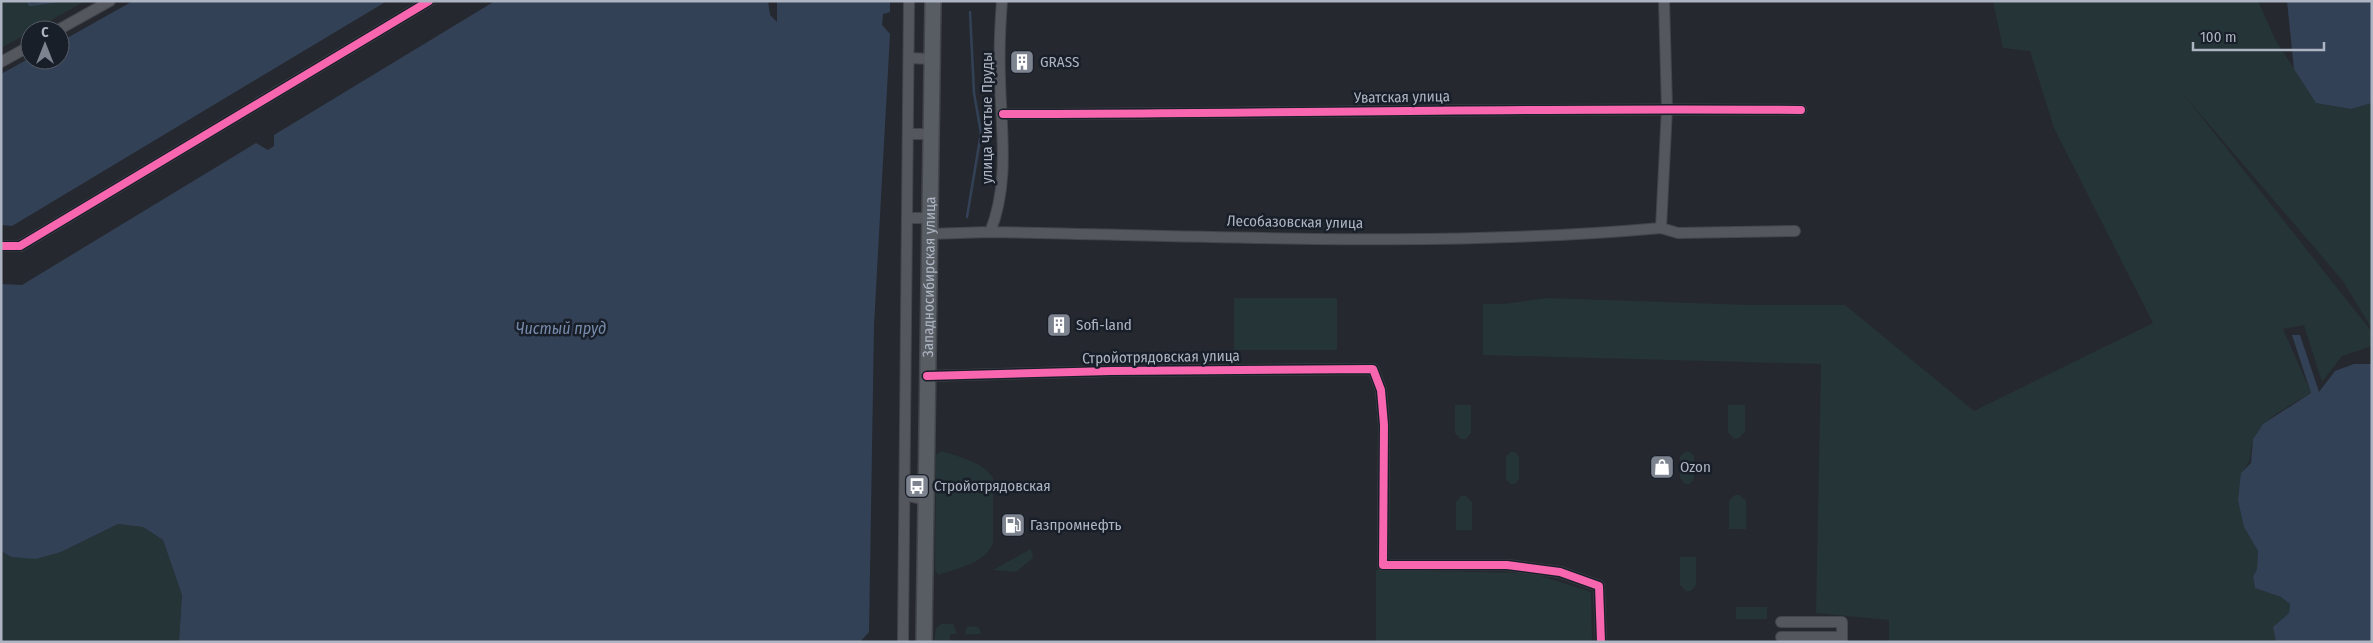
<svg xmlns="http://www.w3.org/2000/svg" width="2373" height="643" font-family="'Fira Sans Condensed',sans-serif">
  <rect width="100%" height="100%" fill="#25292f"/>
  <path fill="#253436" d="M1 1H85L34 30H30V32L1 48Z
    M1993 1H2258L2276 41 2316 102 2351 109 2372 103V329L2343 281 2184 95 2372 332V346L2342 356 2322 382 2304 325 2283 329 2311 393C2292 405 2263 417 2254 438 2247 455 2256 457 2241 473L2244 527 2258 551 2257 569 2253 577 2255 588 2281 597 2290 604 2289 613 2273 627 2276 642H1889V620L1816 613 1821 364 1483 355V304H1504L1547 298 1750 305H1845L1974 411 2153 323 2054 128 2030 51 2003 48Z
    M1234 298H1337V350H1234Z
    M1455 405H1471V433L1466 439H1461L1455 433Z
    M1728 405H1745V432L1739 438 1734 439 1728 432Z
    M941 451C959 457 982 461 993 478V543C985 564 957 568 938 575L935 570 936 455Z
    M1510 452H1515L1519 457V479L1515 484H1510L1506 479V457Z
    M1685 452H1690L1694 456V478L1690 484H1685L1680 478V456Z
    M1735 495H1740L1746 501V529H1729V501Z
    M1461 496H1466L1472 502V530H1456V502Z
    M118 524 143 527 163 540 182 595 179 642H1V551L11 557 61 552Z
    M1031 549 1033 558 1016 572 993 570Z
    M1680 557H1696V585L1691 591H1686L1680 585Z
    M1376 570 1532 573 1591 592 1592 642H1376Z
    M1736 607H1767V619H1736Z
    M941 624H953L957 634H950V642H934L936 628Z
    M975 626 979 628 981 634H965L967 627Z"/>
  <path fill="#334157" d="M133 1H387L12 226 1 225V74L30 58V60H60V42Z
    M495 1H768L770 15 777 22V1H890V12L883 14 882 25 890 34 874 325 869 632 860 642H179L182 595 163 540 143 527 118 524 61 552 36 559 11 557 1 551V284L22 285 256 143 268 150 274 146V135Z
    M2287 1H2372V103L2351 109 2316 103 2294 69Z
    M2292 335H2300L2319 392 2335 371 2354 364H2372V642H2276L2273 627 2289 613 2290 604 2281 597 2255 588 2253 577 2257 569 2258 551 2244 527 2238 500 2241 473 2251 463 2253 439 2263 424 2311 393Z"/>
  <g fill="none" stroke-linecap="round" stroke-linejoin="round">
    <path stroke="#334157" stroke-width="2.5" d="M28 1 30 5 57 1
      M967 217 981 133 974 93 970 12"/>
    <defs>
      <path id="street" d="M58 30 110 1
        M909 58 932 59
        M1 62 30 46
        M1003 114C1269 114 1535 107 1801 110
        M908 134H931
        M907 218H929
        M1661 228 1667 108 1664 1
        M990 232C1010 184 1001 129 1000 78 999 52 1000 26 1002 1
        M929 234 990 232C1213 236 1438 248 1661 228L1678 233 1795 231
        M1 246H20L429 1
        M927 376 1111 371 1373 369 1381 390 1384 425 1383 565H1507L1560 572 1599 586 1601 642
        M905 495 925 500
        M1781 622H1842V642
        M1781 637H1842
        M903 642 909 1"/>
      <g id="secondary">
        <path id="s1" d="M924 642 933 1"/>
      </g>
    </defs>
    <use href="#street" stroke="#42454a" stroke-width="12"/>
    <use href="#secondary" stroke="#42454a" stroke-width="18"/>
    <use href="#street" stroke="#54575e" stroke-width="10"/>
    <use href="#secondary" stroke="#585c63" stroke-width="15"/>
    <defs>
      <path id="cycleway" d="M1003 114C1269 114 1535 107 1801 110
        M1 246H20L429 1
        M927 376 1111 371 1373 369 1381 390 1384 425 1383 565H1507L1560 572 1599 586 1601 642"/>
    </defs>
    <use href="#cycleway" stroke="#191f29" stroke-width="11"/>
    <use href="#cycleway" stroke="#f766af" stroke-width="8"/>
  </g>
  <defs>
    <symbol id="building-square" viewBox="-11 -11 22 22"><rect x="-9" y="-9" width="18" height="18" rx="4" fill="#7d838f" stroke="#191f29"/><path d="M-4-6H4V6H1V3H-1V6H-4ZM-2.5-4.3h1.7v1.8h-1.7ZM.8-4.3h1.7v1.8H.8ZM-2.5-1h1.7V.8h-1.7ZM.8-1h1.7V.8H.8Z" fill="#fff"/></symbol>
    <symbol id="shop-square" viewBox="-11 -11 22 22"><rect x="-9" y="-9" width="18" height="18" rx="4" fill="#7d838f" stroke="#191f29"/><path d="M-5-2.5h2.3a2.7 3.5 0 0 1 5.4 0H5L5.5 6h-11ZM-1.5-2.5h3a1.5 2.3 0 0 0-3 0Z" fill="#fff"/></symbol>
    <symbol id="bus-square" viewBox="-11 -11 22 22"><rect x="-9" y="-9" width="18" height="18" rx="4" fill="#7d838f" stroke="#191f29"/><path d="M-5-6H5V4H4V6H2V4H-2V6H-4V4H-5ZM-3.5-4V0h7V-4ZM-3.5 1.2v1.5H-2V1.2ZM2 1.2v1.5H3.5V1.2Z" fill="#fff"/></symbol>
    <symbol id="fuel-square" viewBox="-11 -11 22 22"><rect x="-9" y="-9" width="18" height="18" rx="4" fill="#7d838f" stroke="#191f29"/><path d="M-5.5-6h7V0h2V4h1.3V-2.5L3-4.5l.8-.8L6-3V5H2.5V1h-1V6h-7ZM-4.2-4.7v3.2H.2V-4.7Z" fill="#fff"/></symbol>
  </defs>
  <g fill-rule="evenodd">
    <use href="#building-square" x="1008" y="48" width="28" height="28"/>
    <use href="#building-square" x="1045" y="311" width="28" height="28"/>
    <use href="#shop-square" x="1648" y="453" width="28" height="28"/>
    <use href="#bus-square" x="903" y="472" width="28" height="28"/>
    <use href="#fuel-square" x="999" y="511" width="28" height="28"/>
  </g>
  <g text-anchor="middle" dominant-baseline="central" stroke-width="5" stroke-linejoin="round" paint-order="stroke">
    <g font-size="15" fill="#adb4c2" stroke="#191f29" text-anchor="start">
      <text x="1040" y="62">GRASS</text>
      <text x="1076" y="325">Sofi-land</text>
      <text x="1680" y="467">Ozon</text>
      <text x="934" y="486">Стройотрядовская</text>
      <text x="1030" y="525">Газпромнефть</text>
    </g>
    <g font-size="15" fill="#adb4c2" stroke="#191f29">
      <text transform="translate(1402 97) rotate(-1)">Уватская улица</text>
      <text transform="translate(987 118) rotate(-90)">улица Чистые Пруды</text>
      <text transform="translate(1295 222) rotate(1)">Лесобазовская улица</text>
      <text stroke="none"><textPath href="#s1" startOffset="365">Западносибирская улица</textPath></text>
      <text transform="translate(1161 357) rotate(-1)">Стройотрядовская улица</text>
    </g>
    <g font-size="16" font-style="italic" fill="#768aaa" stroke="#191f29">
      <text x="561" y="328">Чистый пруд</text>
    </g>
  </g>
  <rect width="2373" height="643" fill="none" stroke="#adb4c2" stroke-width="5"/>
  <g transform="translate(45 45)"><circle r="24" fill="#191f29" stroke="#545b66"/>
  <path d="M0-4L9 19L0 12L-9 19Z" fill="#7d838f"/>
  <text y="-8" font-size="14" font-weight="bold" text-anchor="middle" fill="#adb4c2">С</text>
  </g>
  <path d="M2193 42v8h131v-8" fill="none" stroke="#adb4c2" stroke-width="2.5"/>
  <text x="2200" y="42" font-size="15" fill="#adb4c2" stroke="#191f29" stroke-width="4" paint-order="stroke">100 m</text>
</svg>
